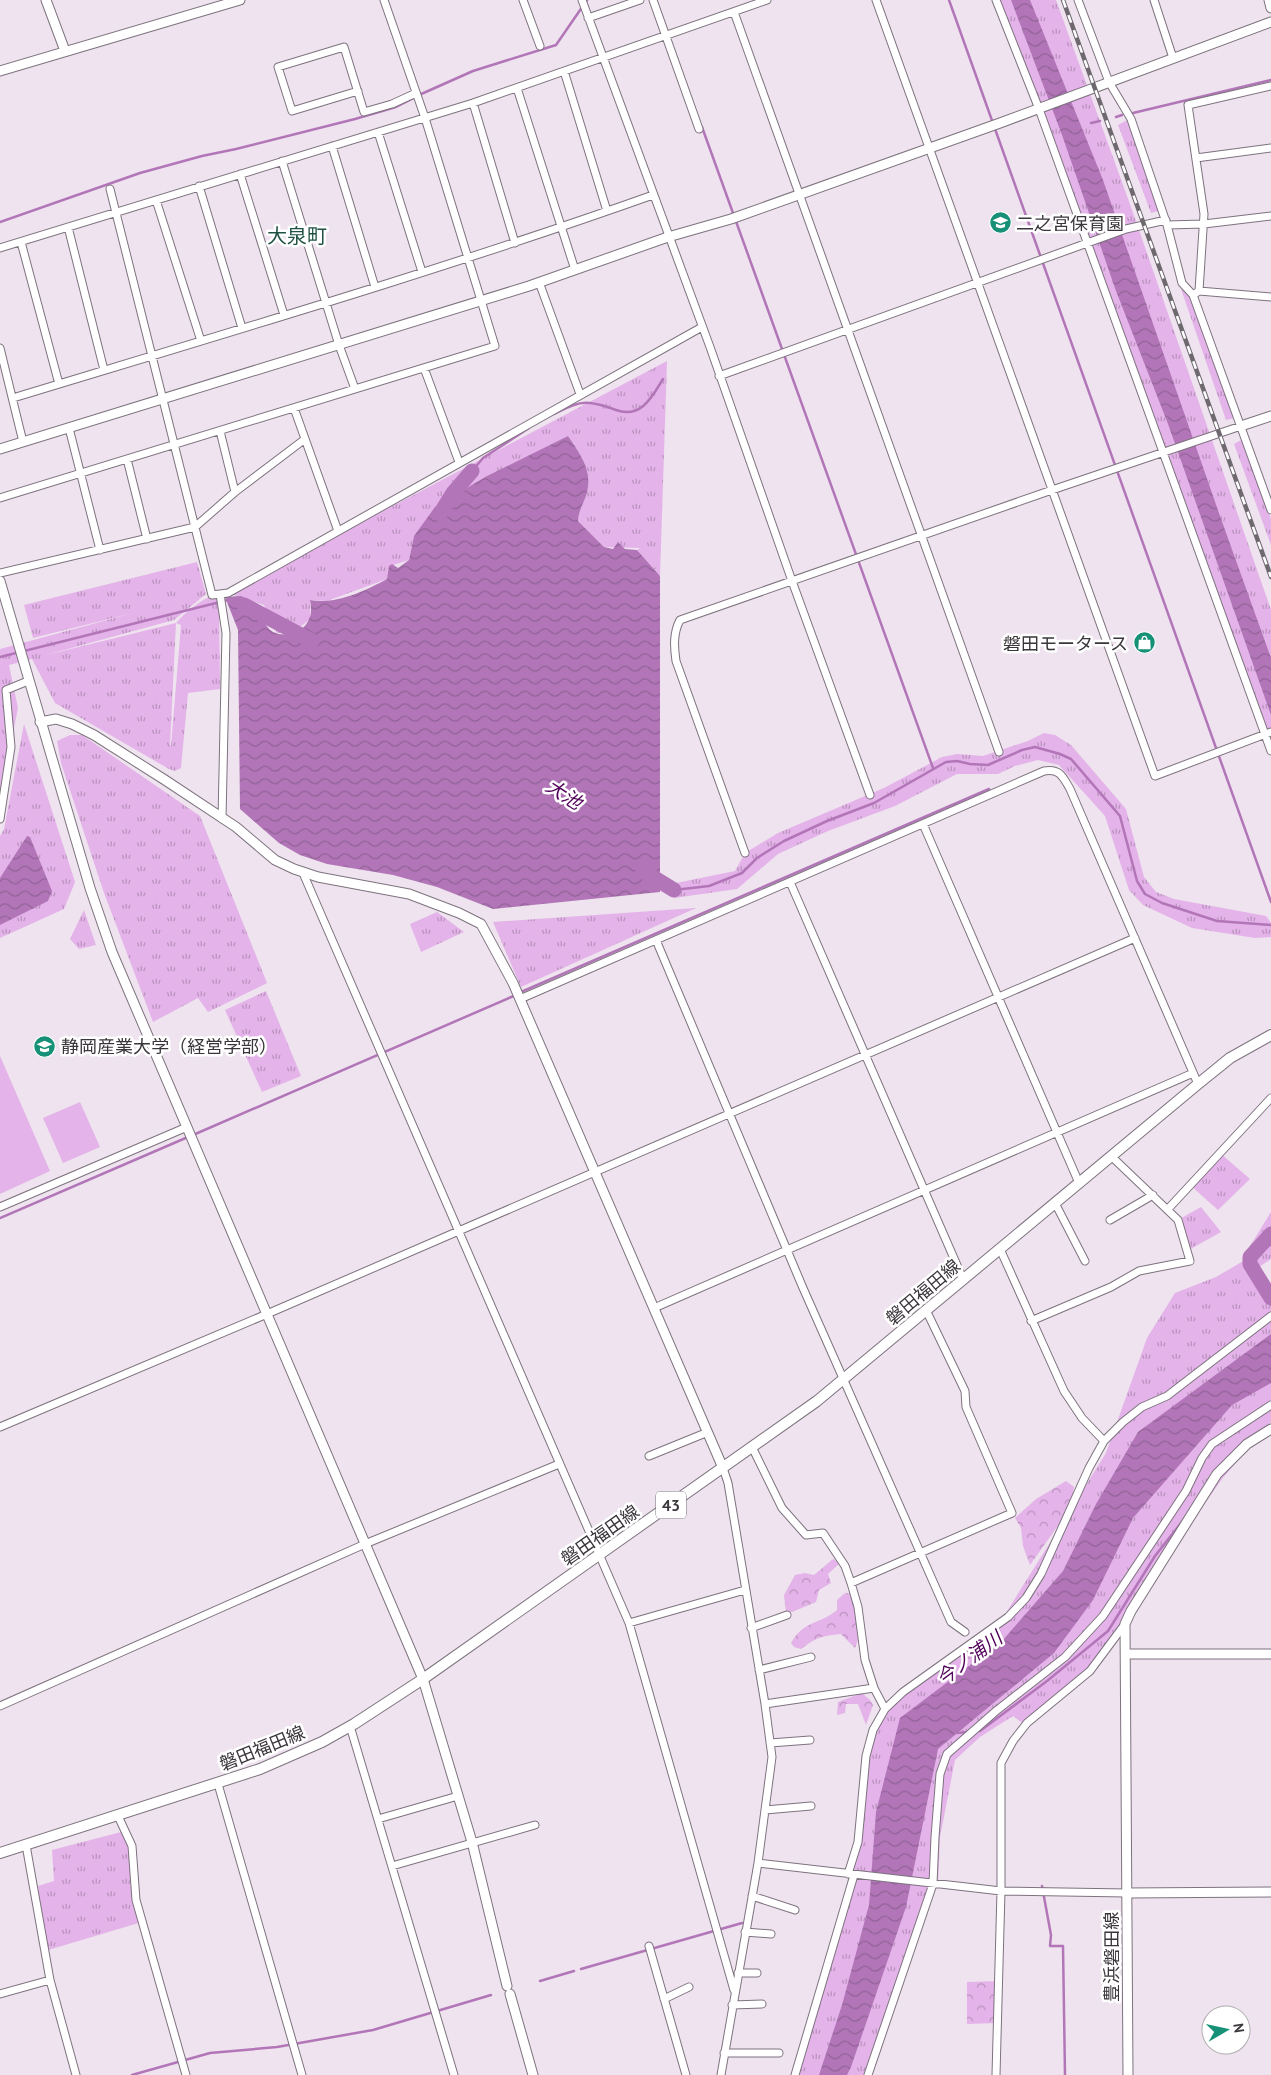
<svg xmlns="http://www.w3.org/2000/svg" width="1271" height="2075" font-family="'PT Sans','Noto Sans JP',sans-serif">
  <defs>
    <pattern id="grass-tufts" width="24" height="20" patternUnits="userSpaceOnUse" patternTransform="scale(1.25)"><rect width="24" height="20" fill="#e4b3e9"/><path d="M3 7l-1-3M5 7V3M7 7l1-3M15 17l-1-3M17 17v-4M19 17l1-3" fill="none" stroke="#ba92be"/></pattern>
    <pattern id="forest-crowns" width="20" height="18" patternUnits="userSpaceOnUse" patternTransform="scale(1.25)"><rect width="20" height="18" fill="#e4b3e9"/><path d="M2 6a3 3 0 1 1 6 0M12 15a3 3 0 1 1 6 0" fill="none" stroke="#ba92be"/></pattern>
    <pattern id="water-waves" width="16" height="10" patternUnits="userSpaceOnUse" patternTransform="scale(1.25)"><rect width="16" height="10" fill="#b276b8"/><path d="M0 5q4-4 8 0t8 0" fill="none" stroke="#926297"/></pattern>
  </defs>
  <rect width="100%" height="100%" fill="#eee3ee"/>
  <path fill="url(#grass-tufts)" fill-rule="evenodd" d="M996 0H1056L1131 207 1271 610V750Z
    M1127 120 1159 211 1151 213 1118 125Z
    M1181 289 1193 295 1235 418 1226 420Z
    M667 361 660 576 637 550 640 548 604 547 578 521C579 507 587 498 588 487 591 467 578 451 568 436L414 536 409 560 390 566 387 579 327 601 310 600V619L294 632 277 633 264 605 228 593Z
    M1243 439 1271 519V545L1234 444Z
    M197 562 206 594 174 620 42 656 176 623C188 610 200 600 216 594L219 612 220 689 188 693 181 768 175 771 169 769 55 703 32 659 9 665 18 708 0 796V649L133 613 33 638 24 605ZM176 623 181 625 171 746 170 745Z
    M24 724 75 882 64 909 0 938V836L4 829Z
    M1044 733 1055 735 1071 745 1126 809 1144 877 1156 892 1174 899 1266 916 1271 923V937L1255 938 1192 928 1143 905 1129 890 1105 816 1059 765 1038 760 1015 766 998 774H957L895 806 828 831 778 854 737 889 674 898 676 883 735 871 745 853 778 833 884 788 942 757 957 754 983 756 1028 741Z
    M70 735H82L200 816 267 983 208 1012 198 998 153 1022 104 893 61 763 57 741Z
    M696 908 521 987 493 922Z
    M84 910 96 945 79 949 70 939Z
    M437 912 464 932 421 952 410 924Z
    M266 991 301 1076 262 1092 225 1010Z
    M1220 1153 1250 1179 1218 1210 1190 1185Z
    M1201 1207 1221 1232 1187 1251 1178 1220Z
    M1271 1212V1259L1259 1267 1271 1287V1422L1222 1479 1121 1623 1099 1659 1025 1725 1013 1716 980 1737 955 1760 940 1837 938 1885 933 1884 868 2075H795L846 1901 859 1838 861 1776 885 1709 999 1624 1106 1453 1147 1338 1175 1293 1216 1277 1245 1260 1250 1246Z
    M125 1831 132 1853 142 1922 45 1951 38 1886 54 1881 52 1850Z"/>
  <path fill="url(#forest-crowns)" d="M1066 1481 1074 1487 1070 1509 1030 1565 1023 1546 1021 1528 1015 1518 1036 1499Z
    M833 1559 840 1563 828 1574 831 1583 819 1590 816 1602 792 1612H786L784 1595 795 1575 805 1573 814 1575Z
    M845 1593H854L858 1640 855 1648 841 1634C822 1636 817 1637 801 1649L794 1647 791 1643C804 1620 819 1625 837 1610V1600Z
    M862 1693 870 1700 873 1705 866 1725 858 1704H846L845 1713 837 1715 838 1702Z
    M999 1981 998 2023 967 2024V1982Z"/>
  <path fill="#e4b3e9" d="M0 1056 50 1171 0 1194Z
    M80 1102 100 1147 63 1163 43 1118Z"/>
  <path fill="url(#water-waves)" d="M1011 0H1030L1103 180 1220 516 1271 658V715L1168 424 1116 291 1062 135Z
    M568 436C578 451 591 467 588 487 587 499 579 507 578 521L604 547 613 549 618 542 625 549 637 550 660 576V892L493 909 437 887 393 875 327 864 300 855 279 843 240 809 238 630 225 597 241 596 258 604C261 613 264 627 273 632 285 638 304 633 309 619 312 614 311 606 310 600 335 605 365 591 387 579L389 566 392 564 398 568 409 560 414 536 435 507 487 476Z
    M27 836 30 837 52 891 48 901 0 925V878Z
    M1271 1226V1246L1253 1254Z
    M1271 1334V1383L1232 1405 1133 1518 1093 1600 1054 1653 938 1749 906 1907 851 2067 847 2075H819L842 2005 869 1905 876 1812 900 1718 1002 1641 1063 1571 1096 1504 1138 1432Z"/>
  <g fill="none" stroke-linecap="round" stroke-linejoin="round">
    <path stroke="#b276b8" stroke-width="2.5" d="M949 0 1271 902
      M419 95 473 71 556 45 587 0
      M1133 113 1271 80
      M1116 117 1122 115
      M1091 123 1100 121
      M702 127 933 768
      M0 222 140 173 202 156 236 149 355 119 396 107 414 98
      M554 414C564 409 578 401 590 403 599 404 608 407 616 410 641 419 652 397 663 379
      M472 471 483 458 529 428
      M0 657 228 600
      M674 890 709 886 742 873 757 858 784 841 827 821 874 803 946 762 957 761 970 764 988 765 1022 750 1035 747 1060 754 1071 759 1120 816 1137 881 1145 894 1162 903 1217 921 1271 925
      M521 992 989 789
      M193 1135 516 995
      M0 1218 188 1137
      M975 1731H980L1047 1681 1108 1631 1155 1556 1185 1518
      M955 1733 970 1732
      M1042 1886 1051 1935 1050 1946H1063L1065 2075
      M581 1969 742 1923
      M540 1981 574 1971
      M132 2075 210 2053 277 2047 373 2030 491 1995"/>
    <path stroke="#b276b8" stroke-width="15" d="M440 514 453 493 472 471
      M244 605 312 641
      M643 871 674 890
      M1271 1234 1250 1257V1264L1271 1298"/>
    <defs>
      <path id="street" d="M523 0 540 46
        M582 0 710 347 792 581 870 795
        M653 0 699 129
        M876 0 1155 776 1271 732
        M996 0 1039 109 1271 751
        M1078 0 1109 82 1131 119 1167 225 1182 283 1193 295 1271 510
        M1154 0 1173 58
        M734 12 999 752
        M588 18 640 0
        M564 71 607 211
        M517 88 575 270
        M358 91 292 111 278 67 344 47 364 112 392 104 416 93
        M473 103 515 243
        M378 132 422 272
        M332 146 375 287
        M1196 158 1271 148
        M282 161 339 345 355 389
        M240 174 284 315
        M199 186 242 328
        M110 189 212 595 228 593 702 327
        M156 200 201 341
        M1167 225 1204 224 1271 216
        M68 227 104 370
        M21 242 59 384
        M0 248 473 103 767 0
        M539 282 580 394
        M1199 291 1271 297
        M1193 295 1199 291 1204 214 1188 105 1271 86
        M0 348 23 442
        M424 368 459 462
        M719 376 1126 229 1166 220
        M13 398C227 333 442 270 653 195
        M294 408 338 531
        M69 428 100 550
        M220 431 235 492
        M127 459 147 539
        M0 498 495 346 425 118 384 0
        M0 573 195 527 235 492 305 439
        M220 594 226 633 222 819
        M0 819 11 747 6 690 28 681
        M923 824 1079 1183
        M745 853 676 661C674 647 673 633 680 620L1052 490 1241 426
        M303 873 629 1623 734 1990
        M790 882 963 1279
        M656 940 803 1288 951 1622 965 1632
        M520 999 1044 771C1060 768 1063 777 1070 789L1198 1084
        M1055 1203 1085 1261
        M0 1207 187 1127
        M1168 1209 1271 1098
        M1110 1220 1153 1195
        M1000 1249 1064 1391 1082 1418 1104 1441
        M654 1308 1193 1073
        M1031 1321 1111 1287 1139 1271 1190 1261 1178 1220 1111 1156
        M0 1427 267 1314 1135 938
        M752 1447 782 1508 806 1535 823 1533 845 1566 851 1583 858 1607 865 1660 874 1688 885 1709
        M649 1456 708 1432
        M851 1583 1012 1513 966 1407 965 1391 926 1310
        M629 1623 745 1590
        M751 1628 787 1615
        M759 1670 811 1657
        M765 1704 874 1688
        M0 1706 365 1544 559 1464
        M350 1726 454 2075
        M770 1743 810 1740
        M218 1784 302 2075
        M765 1810 811 1806
        M118 1816 132 1846 136 1900 186 2075
        M378 1819 458 1796
        M26 1845 50 1980 76 2075
        M758 1863 1001 1891 1127 1893
        M392 1866 535 1825
        M848 1874 858 1842 866 1756 873 1730 885 1709 903 1692 1008 1617 1026 1598 1041 1574 1089 1468 1104 1441 1123 1422 1142 1407 1167 1396 1271 1316
        M752 1896 795 1910
        M745 1932 771 1934
        M649 1946 686 2075
        M738 1973H757
        M0 1994 50 1980
        M664 1999 689 1987
        M732 2005 762 2004
        M724 2053H779
        M721 2075 758 1863 772 1757 765 1704 728 1483 723 1468
        M795 2075 854 1875
        M868 2075 933 1884 935 1837 940 1774 947 1754 996 1711 1065 1657 1103 1616 1186 1491 1202 1458 1212 1444 1271 1405
        M996 2075 1001 1891V1763L1013 1741 1027 1723 1090 1671 1125 1624"/>
      <path id="secondary" d="M46 0 65 51
        M1269 0 1271 8
        M0 71 240 0
        M1241 426 1271 416
        M0 449 529 286 668 237 731 219 1000 123 1271 22
        M0 581 90 888 112 952 423 1679 472 1842 507 1986
        M40 722 56 719 72 724 94 735 165 780 236 827 275 860 294 869 318 877 409 894 459 913 481 924 513 983 723 1468
        M1126 1654H1271
        M1127 1893 1271 1892
        M510 1994 533 2075
        M1128 2075 1125 1624 1131 1611 1217 1474 1247 1444 1271 1429"/>
      <path id="primary" d="M0 1853 260 1769 322 1742 354 1724 423 1679 817 1401 1198 1084 1230 1058 1271 1035"/>
    </defs>
    <use href="#street" stroke="#7d737e" stroke-width="9"/>
    <use href="#secondary" stroke="#7d737e" stroke-width="11"/>
    <use href="#primary" stroke="#7d737e" stroke-width="12"/>
    <use href="#street" stroke="#fff" stroke-width="7"/>
    <use href="#secondary" stroke="#fff" stroke-width="9"/>
    <use href="#primary" stroke="#fff" stroke-width="10"/>
    <defs>
      <path id="rail" d="M1063 0 1271 577"/>
    </defs>
    <use href="#rail" stroke="#6e686f" stroke-width="4.5"/>
    <use href="#rail" stroke="#fff" stroke-width="2.5" stroke-dasharray="8" stroke-linecap="butt"/>
  </g>
  <defs>
    <symbol id="school-disc" viewBox="-11 -11 22 22"><circle r="9.5" fill="#169076" stroke="#fff"/><path d="M0-5L7-2L0 1L-7-2ZM-4 1L0 2.5L4 1V4Q0 6-4 4Z" fill="#fff"/></symbol>
    <symbol id="shop-disc" viewBox="-11 -11 22 22"><circle r="9.5" fill="#169076" stroke="#fff"/><path d="M-5-2.5h2.3a2.7 3.5 0 0 1 5.4 0H5L5.5 6h-11ZM-1.5-2.5h3a1.5 2.3 0 0 0-3 0Z" fill="#fff"/></symbol>
    <symbol id="university-disc" viewBox="-11 -11 22 22"><circle r="9.5" fill="#169076" stroke="#fff"/><path d="M0-5L7-2L0 1L-7-2ZM-4 1L0 2.5L4 1V4Q0 6-4 4Z" fill="#fff"/></symbol>
  </defs>
  <g fill-rule="evenodd">
    <use href="#school-disc" x="988" y="210" width="25" height="25"/>
    <use href="#shop-disc" x="1132" y="630" width="25" height="25"/>
    <use href="#university-disc" x="32" y="1034" width="25" height="25"/>
  </g>
  <g text-anchor="middle" dominant-baseline="central" stroke-width="5" stroke-linejoin="round" paint-order="stroke">
    <rect fill="#fff" stroke="#757276" stroke-width="1" x="656" y="1491.5" width="30" height="27" rx="4"/>
    <g font-size="16" font-weight="bold" fill="#3a363b">
      <text x="671" y="1505">43</text>
    </g>
    <g font-size="18" fill="#3a363b" stroke="#fff" text-anchor="start">
      <text x="1016" y="223">二之宮保育園</text>
      <text x="1128" y="643" text-anchor="end">磐田モータース</text>
      <text x="61" y="1046">静岡産業大学（経営学部）</text>
    </g>
    <g font-size="18" fill="#3a363b" stroke="#fff">
      <text transform="translate(923 1292) rotate(-40)">磐田福田線</text>
      <text transform="translate(600 1535) rotate(-35)">磐田福田線</text>
      <text transform="translate(262 1748) rotate(-22)">磐田福田線</text>
      <text transform="translate(1111 1957) rotate(-90)">豊浜磐田線</text>
    </g>
    <g font-size="19" font-style="italic" fill="#52025a" stroke="#fff">
      <text transform="translate(564 794) rotate(33)">大池</text>
      <text transform="translate(969 1658) rotate(-37)">今ノ浦川</text>
    </g>
    <g font-size="20" fill="#1e5143" stroke="#fff">
      <text x="297" y="236">大泉町</text>
    </g>
  </g>
  <g transform="translate(1226 2030) rotate(81)"><circle r="24" fill="#ffffff" stroke="#b0afb1"/>
  <path d="M0-4L9 19L0 12L-9 19Z" fill="#169076"/>
  <text y="-8" font-size="14" font-weight="bold" text-anchor="middle" fill="#3a363b">N</text>
  </g>
</svg>
